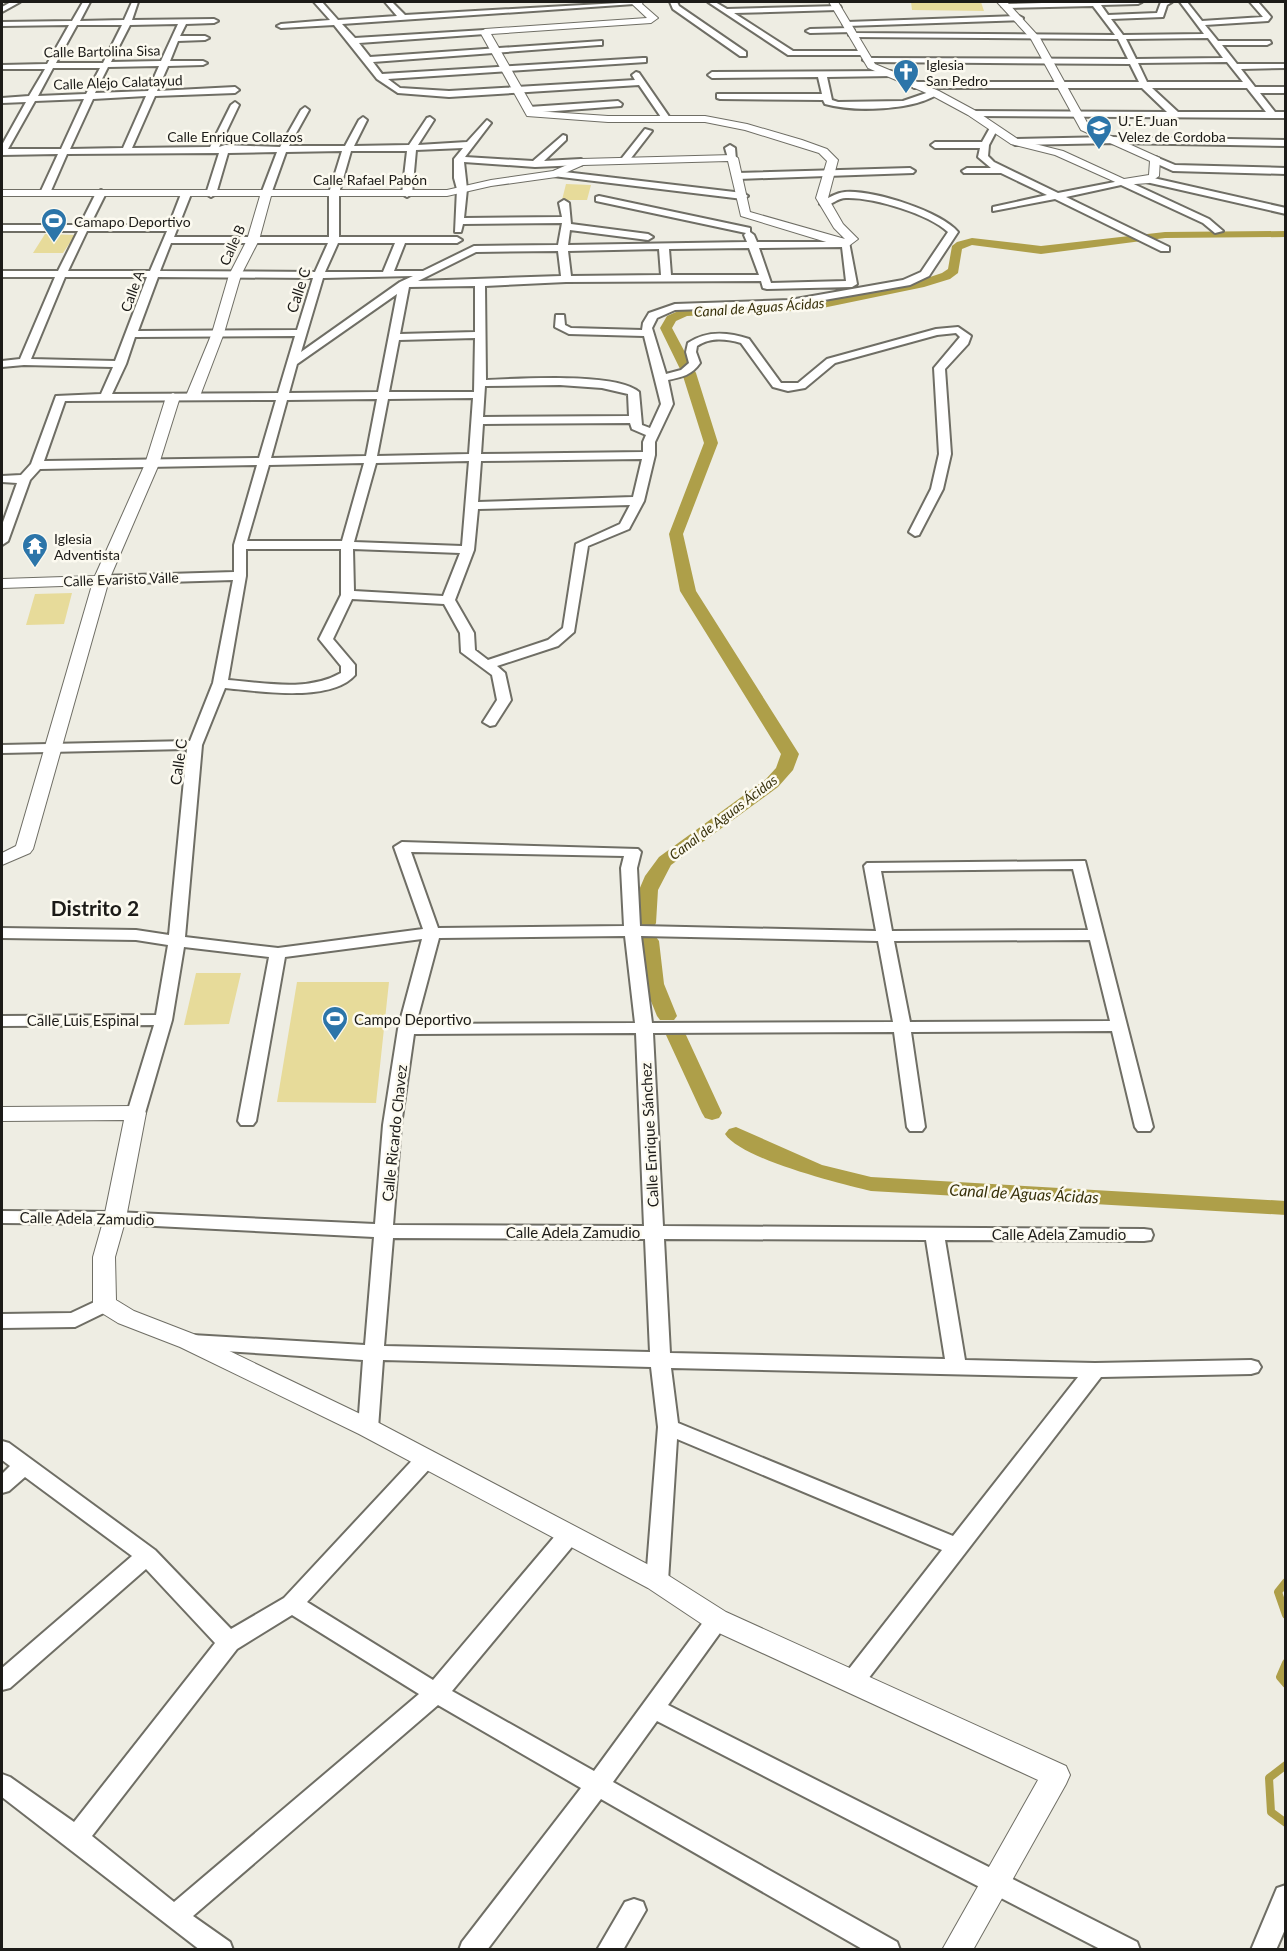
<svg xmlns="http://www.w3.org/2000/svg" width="1287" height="1951" font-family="Lato,sans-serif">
  <rect width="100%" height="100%" fill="#eeede3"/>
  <path fill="#e7db9a" d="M911 2H981L984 11 912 10Z
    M566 184 591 185 587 200H562Z
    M45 234 75 235 63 253H33Z
    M72 593 64 624 26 625 35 594Z
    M196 973H241L229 1024 184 1025Z
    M297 982H389L376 1103 277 1102Z"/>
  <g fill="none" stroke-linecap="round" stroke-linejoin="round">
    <path stroke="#ae9f49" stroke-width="8" d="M1286 1582 1278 1592 1286 1615
      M1286 1663 1280 1677 1286 1684
      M1286 1765 1269 1778 1271 1812 1286 1823"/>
    <path fill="#ae9f49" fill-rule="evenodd" d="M1286 231V237L1165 238 1041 254 972 245 962 249 958 273 950 279 924 287 813 310 687 316 676 321 672 328 696 373 718 443 683 534 696 591 799 754 793 770 778 787 671 865 658 890 656 923 654 927H640L637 914 639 890 645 876 659 857 766 779 776 768 781 754 680 591 669 534 704 443 682 373 660 328 667 316 685 308 813 302 918 281 942 273 948 269 952 246 957 242 972 238 1041 246 1165 232Z
      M649 935 656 937 659 941 664 984 677 1016 674 1020H660L657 1016 644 984 639 941 642 937Z
      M676 1029 683 1031 686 1035 722 1113 719 1118 712 1120 705 1118 702 1113 666 1035 669 1031Z
      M736 1127 822 1165 871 1177 1286 1201V1215L871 1191C841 1184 741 1159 725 1134L729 1129Z"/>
    <defs>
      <path id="minor" d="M11 2H20L2 12V7Z
        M83 2H90L80 21 124 20 132 2H138L132 20 214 19 218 21 214 23 186 24 180 36H205L209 38 205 40 178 41 170 61H203L207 63 203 65 168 66 157 91 235 87 239 90 235 93 155 96 132 148 210 147 231 105 235 102 239 105 219 147 225 145 280 147 301 110 305 107 309 110 289 146H345L359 120 363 117 367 120 354 146 409 145 427 118 430 117 434 120 418 145 467 142 487 120 491 123 465 157 533 161 563 135 566 136V140L544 161 581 159 586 162 581 165 535 167 464 162 467 189 464 218 562 217 559 203 564 200 569 203 571 224 648 234 653 237 648 240 570 230 568 245 747 242 744 235 746 233 596 201V197L599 196 750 228V232L754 235 757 242H849L857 284 852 287 767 289 763 288 761 281 566 282 485 286 486 380C518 379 616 372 639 392L642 425 650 428 661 404 644 336 569 334 555 327 556 315H564L565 325 571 328 642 330 643 323 649 313 675 304 790 300 903 280 921 272 948 232C929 214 873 197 846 198 838 198 832 204 825 207L820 204C827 198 836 193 845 192 873 190 940 211 958 232L929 276 910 285 790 306 675 310 657 318 652 328 666 374 681 370 689 363 686 352 688 343C707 330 728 332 749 339L781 383H798L827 359 936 329 958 327 971 336 968 344 945 369 951 454 943 489 919 535 915 536 909 532 931 489 939 454 934 368 960 337 956 333 937 335 835 363 805 388 788 391 773 387 741 343C726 339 711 337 697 346L696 352 700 363C692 375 682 377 668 380L673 404 655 442V455L644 501 629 529 588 546 574 632 558 646 497 666 505 673 511 700 495 725 490 726 483 722 497 700 492 675 461 652 460 633 444 604 352 599 333 639 355 665V675C331 703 258 691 225 688L202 745 185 937 278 948 423 929 394 847 402 842 638 849 641 852 637 868 640 926 876 931 864 866 867 863 1085 861 1153 1127 1150 1131H1138L1135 1127 1112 1031 911 1032 925 1127 922 1131H910L907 1127 894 1032 653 1033 663 1226 1144 1229 1151 1230 1153 1235 1151 1240 1144 1241 945 1240 965 1360 1095 1363 1251 1360 1258 1362 1261 1367 1258 1372 1251 1374 1101 1377 861 1688 853 1691 845 1688 842 1681 845 1674 942 1550 677 1439 668 1581 665 1587 657 1590 649 1587 646 1581 658 1427 651 1367 383 1360 378 1428 375 1433 368 1436 361 1433 358 1428 363 1360 192 1349 185 1347 182 1342 185 1337 192 1335 365 1345 374 1237 115 1224 2 1223V1211L115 1212 375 1224 383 1125 398 1029 422 939 285 957 256 1121 253 1125H241L238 1121 269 957 184 947 172 1020 145 1113 142 1117H130L127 1113 154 1025 2 1026V1016L156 1015 168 945 136 940 2 938V928L136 930 169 935 187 749 2 753V745L190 741 213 683 233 580 101 584 95 580 101 576 234 572V545L257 465 40 469 30 480 8 541 2 545V525L17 483 2 482V476L21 475 31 464 56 396 101 394 113 367 24 365 2 367V361L20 359 55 277H2V271H58L78 231H2V225H80L96 193 101 190 106 193 90 225H169L181 194 186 191 191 194 174 237H329V193L342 151 286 152 271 194 266 197 261 194 277 152 228 153 216 194 211 197 206 194 219 153 67 154 50 193 42 195 40 193 58 154 2 155V145L26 102 2 103V98L29 96 45 69H2V65L47 64 69 25 2 26V22L72 21ZM178 24 161 61 111 62 130 25ZM77 25H122L103 63H56ZM159 66 148 91 95 93 108 67ZM53 68H100L86 94 38 96ZM146 96 123 148 70 149 93 99ZM84 99 61 149H8L35 101ZM463 148 454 159V178L457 189 455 232H461L463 224 562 223 558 245 474 246 423 271H394L405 243H457L462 240 457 237H339V193L351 151H407L402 194 407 197 412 194 416 150ZM87 231H167L150 271H68ZM171 243H328L315 272 160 271ZM338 243H395L383 272H325ZM842 247 846 281 771 283 759 248ZM749 248 759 275H671L669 249ZM659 249 661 275 571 276 568 251ZM558 251 561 276 418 281 476 252ZM413 276 400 282 301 352 323 278ZM65 277H147L115 361 31 359ZM158 277 313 278 297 330 138 331ZM475 286V332L400 334 409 287ZM397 294 378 392 289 393 297 364ZM295 336 278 393 112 394 126 364 135 337ZM475 338 474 392H389L399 340ZM560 385 602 388 628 394 629 416 483 417 485 386ZM473 398 469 454 377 456 388 399ZM377 399 366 456 271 458 287 400ZM276 400 259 458 44 461 65 401ZM630 423 632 429 646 435 643 442V452L481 454 483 424ZM642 459 633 497 478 502 481 461ZM469 461 462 546 354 542 376 463ZM364 463 342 541H247L269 465ZM630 505 620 524 576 544 563 628 548 640 488 660 475 650 474 633 455 600 474 550 478 509ZM246 549H341V595L319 639 341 666V673C308 692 264 683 228 680L246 576ZM353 549 460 553 443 596 354 591ZM411 852 624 856 621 868 624 926 438 928ZM1073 869 1088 930 892 931 881 871ZM625 936 635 1023 416 1024 439 938ZM641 936 878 941 893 1022 652 1023ZM1090 940 1110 1021 910 1022 894 941ZM636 1033 644 1226 393 1225 401 1125 414 1034ZM393 1238 645 1239 650 1352 384 1346ZM664 1239 926 1240 945 1359 670 1353ZM671 1368 1078 1377 953 1536 678 1423Z
        M314 2H322L338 20 397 16 385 2H392L405 15 637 2 634 4 342 24 355 38 485 30 489 32 485 34 359 43 370 57 602 41V45H599L373 62 382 74 643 58H646V62L388 79 400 88 449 91 635 80 632 75 636 72 639 73 670 118 663 120 639 85 449 97 398 93 377 79 334 25 281 28 277 26 281 24 330 20Z
        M670 2H677L679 6 746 52V56H740L673 9Z
        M708 2H715L727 9 840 6 841 8 837 10 734 13 793 51H863L867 53 863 55H788Z
        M1078 2H1142L1138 4 1101 5 1108 15 1157 13 1161 2H1172L1167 5 1163 17 1111 19 1123 35 1204 34 1180 2H1187L1202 21 1263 17 1250 2H1258L1271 17 1268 21 1205 25 1218 41H1270L1271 43 1267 45H1222L1237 64H1286V68L1241 69 1255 87H1286V93H1260L1275 112H1286V118L972 116 968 113 969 111 1167 112 1142 88H914L910 85 914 82H1139L1130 64 867 62 863 60 867 58 1128 59 1118 39 853 37 849 35 853 33 1115 35 1093 6 1006 8 1002 6 1006 4ZM1208 38 1223 58 1136 59 1126 39ZM1227 62 1243 82H1147L1138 63ZM1152 88H1247L1266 112H1178Z
        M1019 16 1023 18 1022 20 847 26 843 24 847 22Z
        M850 28 854 30 853 32 810 33 806 31 810 29Z
        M890 71 893 72V76L827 77 832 100 838 102 903 101 935 90 939 93C915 111 853 112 825 104L823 100 720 99 717 98V94H822L818 77 712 78 708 75 712 72Z
        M618 101 622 104 621 106 529 113 525 110 529 107Z
        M991 126 998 128 989 145 988 156 994 162 1058 193 1125 180 1209 219 1223 231 1215 233 1203 223 1121 185 1066 197 1169 247V251H1161L1055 199 993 211V207L1047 195 1001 173H964L962 171 967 168H991L978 157 980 148H935L931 145 935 142H982Z
        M645 129 652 131 628 162H622V158Z
        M1110 137 1286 140V146L1117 143 1015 145 1011 142 1015 139Z
        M730 145 735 148 736 160 728 158 725 148Z
        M1156 157 1175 165 1286 168V174L1173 171 1153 162V158Z
        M910 168 915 171 913 173 738 179 733 176 738 173Z
        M556 171 743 193 748 196 743 199 553 176 551 174Z
        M1149 177 1286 208V214L1146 182 1144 180Z
        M105 1297 112 1299 115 1304 112 1309 75 1327 2 1328V1314L71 1313Z
        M2 1441 9 1443 155 1550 231 1629 284 1598 419 1453 426 1451 433 1453 436 1459 433 1465 307 1602 433 1680 560 1530 568 1528 576 1530 579 1536 576 1542 452 1691 594 1771 709 1614 717 1611 725 1614 728 1620 725 1626 668 1705 1137 1942 1140 1950H1102L657 1721 613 1782 897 1942 900 1950H864L601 1799 487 1950H459L462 1942 581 1788 438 1705 193 1916 230 1942 233 1950H200L2 1797V1774L10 1777 74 1822 215 1643 146 1569 10 1688 2 1690V1668L132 1556 25 1477 9 1491 2 1493V1474L10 1466 2 1460ZM292 1615 419 1694 174 1902 92 1836 237 1649Z
        M1286 1885V1927L1276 1950H1251L1277 1888Z
        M634 1899 643 1902 646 1910 623 1950H597L625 1902Z"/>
      <path id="tertiary" d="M630 2H643L642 4 658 18 651 23 491 34 535 111 608 116H705L747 124 802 140 827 149 838 160 828 198 843 224 858 239 846 248 741 216 728 161 583 165 556 177 491 186 447 196H271L259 240 241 275 224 333 200 396 193 400 186 396 212 333 229 275 247 240 260 196H2V190H447L491 180 553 171 581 159 733 155 738 158 750 212 845 239 834 228 816 198 827 161 819 153 745 130 705 122H608L527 116 480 32 485 29 647 18Z
        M829 2H838L875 64 939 91 976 111 1019 140 1063 151 1124 179 1149 175 1150 161 1081 130 1031 39 997 2H1007L1040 38 1089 126 1160 158 1159 176 1149 183 1122 185 1055 155 1011 144 968 115 931 95 868 68Z
        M173 393 180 397 159 464 109 580 33 849 30 853 2 865V853L16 846 92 585 2 588V579L95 576 145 464 166 397Z
        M136 1106 143 1108 146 1113 126 1218 115 1257 116 1300 134 1311 196 1335 377 1422 666 1574 726 1612 1066 1766 1070 1775 1066 1784 973 1950H942L1038 1780 708 1628 648 1588 359 1434 180 1347 118 1323 97 1310 93 1304V1257L104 1218 124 1120 2 1121V1107Z"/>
    </defs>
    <use href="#minor" stroke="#6f6e65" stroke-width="4"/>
    <use href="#tertiary" stroke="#6f6e65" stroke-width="2"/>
    <use href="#minor" fill="#fff" fill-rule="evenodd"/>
    <use href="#tertiary" fill="#fff" fill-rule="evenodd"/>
  </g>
  <defs>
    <symbol id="church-pin" viewBox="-11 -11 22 30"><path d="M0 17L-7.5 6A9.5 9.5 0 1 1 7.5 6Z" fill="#2c75a9" stroke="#fcfaf0"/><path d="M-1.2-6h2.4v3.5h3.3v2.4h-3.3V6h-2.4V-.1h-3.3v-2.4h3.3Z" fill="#fff"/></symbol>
    <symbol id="school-pin" viewBox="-11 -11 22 30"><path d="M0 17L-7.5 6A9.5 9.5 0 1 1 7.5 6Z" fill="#2c75a9" stroke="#fcfaf0"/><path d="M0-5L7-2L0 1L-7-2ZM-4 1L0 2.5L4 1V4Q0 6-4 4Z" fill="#fff"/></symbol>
    <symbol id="stadium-pin" viewBox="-11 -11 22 30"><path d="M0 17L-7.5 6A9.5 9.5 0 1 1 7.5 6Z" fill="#2c75a9" stroke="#fcfaf0"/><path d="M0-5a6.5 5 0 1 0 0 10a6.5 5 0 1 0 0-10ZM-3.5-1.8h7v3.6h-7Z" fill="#fff"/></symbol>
    <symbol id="temple-pin" viewBox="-11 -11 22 30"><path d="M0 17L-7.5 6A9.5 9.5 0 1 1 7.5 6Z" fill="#2c75a9" stroke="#fcfaf0"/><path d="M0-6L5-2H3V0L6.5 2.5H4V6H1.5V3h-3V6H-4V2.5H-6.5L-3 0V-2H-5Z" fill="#fff"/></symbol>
  </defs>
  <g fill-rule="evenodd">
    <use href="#church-pin" x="891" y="57" width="30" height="40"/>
    <use href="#school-pin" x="1084" y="113" width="30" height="40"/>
    <use href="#stadium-pin" x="39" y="206" width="30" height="40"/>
    <use href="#temple-pin" x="20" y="531" width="30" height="40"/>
    <use href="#stadium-pin" x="320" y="1004" width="30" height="40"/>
  </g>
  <g text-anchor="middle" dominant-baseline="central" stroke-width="5" stroke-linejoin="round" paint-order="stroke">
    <g font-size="14" fill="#1c1b18" stroke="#fcfaf0">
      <text transform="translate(102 51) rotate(-1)">Calle Bartolina Sisa</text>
      <text transform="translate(118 82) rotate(-2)">Calle Alejo Calatayud</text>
      <text x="235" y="136">Calle Enrique Collazos</text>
      <text x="370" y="179">Calle Rafael Pabón</text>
      <text transform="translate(232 245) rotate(-66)">Calle B</text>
      <text transform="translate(132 291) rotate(-70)">Calle A</text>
      <text transform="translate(121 579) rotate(-2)">Calle Evaristo Valle</text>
    </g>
    <g font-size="14" fill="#1c1b18" stroke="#fcfaf0" text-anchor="start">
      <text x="926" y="64">Iglesia<tspan x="926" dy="16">San Pedro</tspan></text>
      <text x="1118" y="120">U. E. Juan<tspan x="1118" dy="16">Velez de Cordoba</tspan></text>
      <text x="74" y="221">Camapo Deportivo</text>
      <text x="54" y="538">Iglesia<tspan x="54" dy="16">Adventista</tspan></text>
    </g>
    <g font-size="14" font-style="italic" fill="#38310b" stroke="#fcfaf0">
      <text transform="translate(759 307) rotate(-4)">Canal de Aguas Ácidas</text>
      <text transform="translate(723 817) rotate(-37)">Canal de Aguas Ácidas</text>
    </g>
    <g font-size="15" fill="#1c1b18" stroke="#fcfaf0">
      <text transform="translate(298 290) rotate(-72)">Calle C</text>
      <text transform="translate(178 762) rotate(-82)">Calle C</text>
      <text x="83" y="1020">Calle Luis Espinal</text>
      <text transform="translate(394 1133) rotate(-84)">Calle Ricardo Chavez</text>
      <text transform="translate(649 1135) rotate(-93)">Calle Enrique Sánchez</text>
      <text transform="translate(87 1218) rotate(1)">Calle Adela Zamudio</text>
      <text x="573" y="1232">Calle Adela Zamudio</text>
      <text x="1059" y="1234">Calle Adela Zamudio</text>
    </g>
    <g font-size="15" fill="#1c1b18" stroke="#fcfaf0" text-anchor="start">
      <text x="354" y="1019">Campo Deportivo</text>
    </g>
    <g font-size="16" font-style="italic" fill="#38310b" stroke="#fcfaf0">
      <text transform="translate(1024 1193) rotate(3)">Canal de Aguas Ácidas</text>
    </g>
    <g font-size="21" font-weight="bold" fill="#1c1b18" stroke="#fcfaf0">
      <text x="95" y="907">Distrito 2</text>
    </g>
  </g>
  <rect width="1287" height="1951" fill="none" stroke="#1c1b18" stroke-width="6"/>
</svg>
